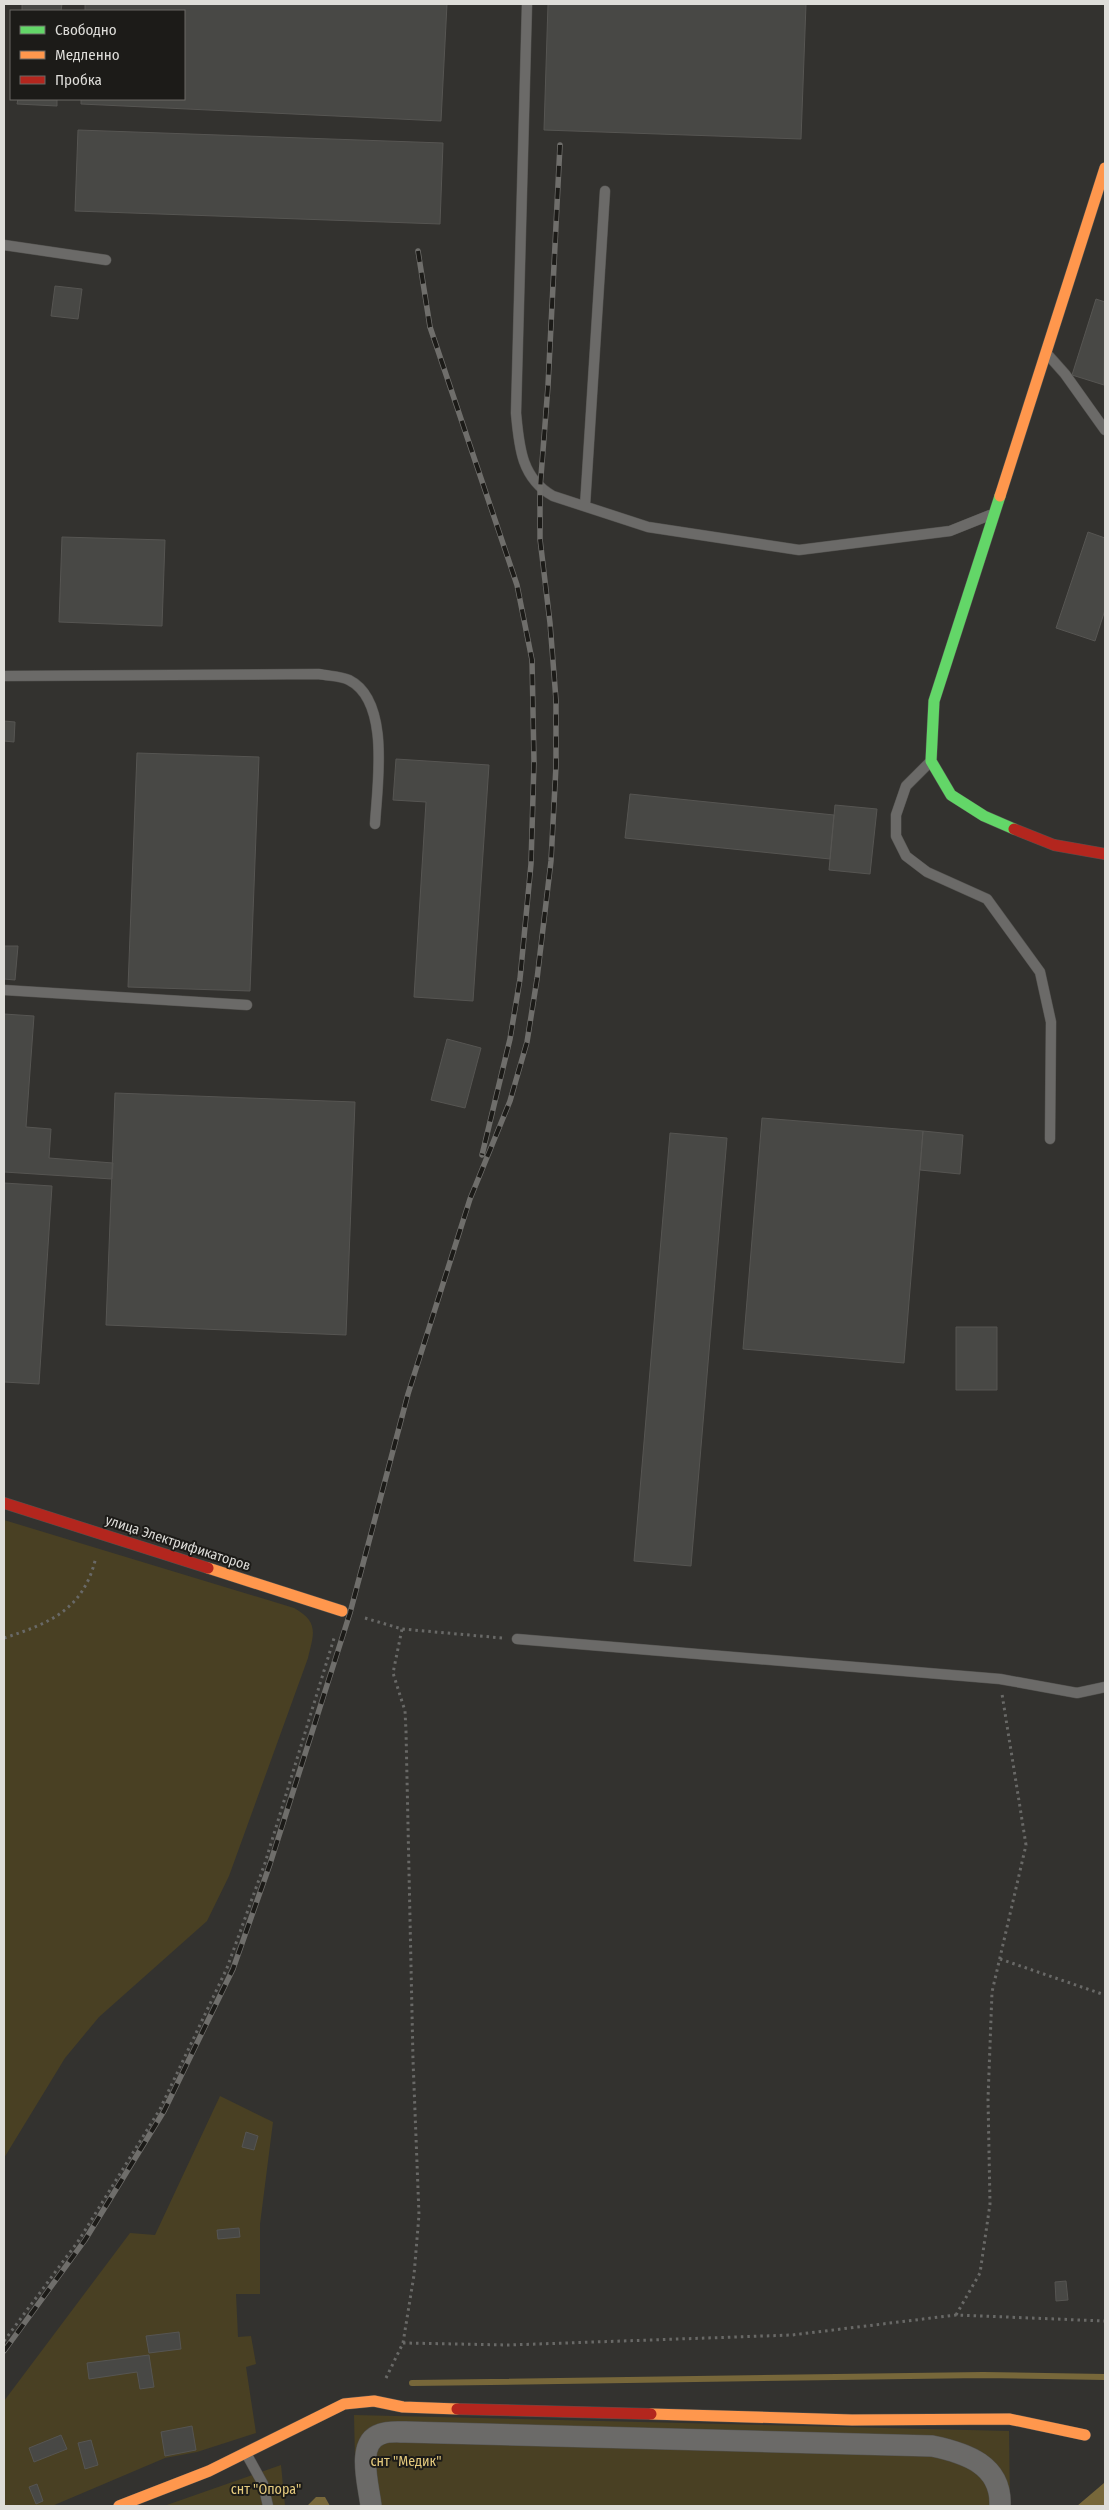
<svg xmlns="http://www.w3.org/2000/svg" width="1109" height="2510" font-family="'Fira Sans Condensed',sans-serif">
  <rect width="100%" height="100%" fill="#33322f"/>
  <path fill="#494023" d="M4 1520 294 1608C319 1622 314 1633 308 1658L229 1876 207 1921 99 2017 65 2058 4 2158Z
    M220 2096 273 2122 260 2224V2294H236L238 2337 251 2336 256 2364 246 2367 256 2433 197 2452 165 2458 52 2506H4V2401L130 2233 155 2235Z
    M354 2415 1009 2431 1010 2506H361L355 2458Z
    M281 2465 285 2506H164Z"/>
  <path fill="#77673a" d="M1104 2483 1105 2506H1077Z
    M316 2497H325L330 2506H307Z"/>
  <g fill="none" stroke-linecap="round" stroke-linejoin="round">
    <path stroke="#77673a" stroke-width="6" d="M412 2383 983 2375 1105 2377"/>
  </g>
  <path fill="#484845" stroke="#565552" d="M22 4H62L61 11H22Z
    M85 4H447L441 121 81 104V99H184V11H85Z
    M548 4H806L801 139 544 130Z
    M18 99H57V106L17 104Z
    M78 130 443 143 440 224 75 211Z
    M55 286 82 289 78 319 51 316Z
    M1096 299 1105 302 1104 385 1072 375Z
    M1088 532 1105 538V610L1095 641 1056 628Z
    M62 537 165 540 162 626 59 622Z
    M4 721 15 722 14 742 4 741Z
    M137 753 259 757 250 991 128 987Z
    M396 759 489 765 473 1001 414 997 426 802 393 800Z
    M630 794 834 815 830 859 625 838Z
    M835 805 877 809 870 874 829 870Z
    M4 946H18L15 980 4 979Z
    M4 1014 34 1016 26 1127 51 1129 49 1158 113 1163 112 1179 4 1172Z
    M447 1039 481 1048 465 1108 431 1100Z
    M115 1093 355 1102 346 1335 106 1325Z
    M762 1118 923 1131 904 1363 743 1349Z
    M923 1131 963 1135 960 1174 920 1170Z
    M670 1133 727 1138 691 1566 634 1561Z
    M4 1183 52 1186 39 1384 4 1382Z
    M956 1327H997V1390H956Z
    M246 2132 258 2136 254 2150 242 2147Z
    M239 2228 240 2237 218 2239 217 2230Z
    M1066 2281 1068 2300 1056 2301 1055 2282Z
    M179 2332 181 2349 149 2353 146 2336Z
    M149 2355 154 2387 140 2389 137 2372 89 2379 87 2363Z
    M192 2426 196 2450 165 2456 161 2432Z
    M61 2435 67 2449 34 2462 29 2448Z
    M91 2440 98 2465 85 2469 78 2443Z
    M37 2484 43 2501 36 2504 29 2487Z"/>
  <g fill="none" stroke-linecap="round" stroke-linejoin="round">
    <defs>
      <path id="lane" d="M527 4 516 413C519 446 521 478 553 496L648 527 799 550 950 531 990 515
        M4 245 106 260
        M1049 356 1065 374 1105 430
        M585 506 605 191
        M4 676 319 674C328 676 341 676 349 680 391 701 377 786 375 824
        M930 762 906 786 896 815V836L906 856 927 872 987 899 1040 972 1051 1022 1050 1139
        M4 990 247 1005
        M517 1639 1000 1679 1077 1693 1105 1687
        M247 2455 263 2484 268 2506"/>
      <path id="street" d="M371 2506C369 2486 355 2442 381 2434 388 2431 398 2432 405 2432L932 2446C966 2453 1002 2465 1000 2506"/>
      <path id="fast" d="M1000 496 934 701 931 761 951 795 984 816 1014 829"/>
      <path id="slow" d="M1000 496 1105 168
        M208 1568 342 1611
        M651 2414 852 2420 1009 2419 1085 2435
        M119 2506 209 2471 344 2404 374 2401 403 2407 457 2409"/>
      <path id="jam" d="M1014 829 1054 845 1105 854
        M4 1503 208 1568
        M457 2409 651 2414"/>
    </defs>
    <use href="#lane" stroke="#52514e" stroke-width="11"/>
    <use href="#street" stroke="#52514e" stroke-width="22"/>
    <use href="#fast" stroke="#52514e" stroke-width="12"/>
    <use href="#slow" stroke="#52514e" stroke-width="12"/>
    <use href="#jam" stroke="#52514e" stroke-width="12"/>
    <path stroke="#696967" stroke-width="3" stroke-dasharray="2.5 4" stroke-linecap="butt" d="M365 1618 402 1629 502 1638
      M4 1638C51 1623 84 1609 96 1557
      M1000 1959 1105 1995
      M956 2315 980 2273 990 2204 988 2099 992 1992 1026 1845 1002 1694
      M4 2341 79 2240 160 2109 227 1968 265 1863 335 1635
      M403 2343 509 2345 792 2335 956 2315 1105 2321
      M386 2378 403 2343 414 2275 419 2215 413 2060 406 1731 405 1711 393 1673 402 1629"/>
    <use href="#lane" stroke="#6b6a68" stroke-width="10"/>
    <use href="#street" stroke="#6b6a68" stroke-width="21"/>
    <use href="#fast" stroke="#63d668" stroke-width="11"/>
    <use href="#slow" stroke="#ff974d" stroke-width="11"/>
    <use href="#jam" stroke="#b3261e" stroke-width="11"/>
    <defs>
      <path id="rail" d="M418 251 430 327 517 585 532 660 534 762 531 864 520 979 510 1039 482 1155
        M4 2351 85 2240 164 2111 233 1969 270 1864 350 1613 408 1394 470 1199 510 1101 527 1042 537 979 551 861 556 766V700L550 623 540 539V489L548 386 560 145"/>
    </defs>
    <use href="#rail" stroke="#6f6e6b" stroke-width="5.5"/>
    <use href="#rail" stroke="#1c1b18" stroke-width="4" stroke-dasharray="11" stroke-linecap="butt"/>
  </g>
  <g text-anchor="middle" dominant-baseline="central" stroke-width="4" stroke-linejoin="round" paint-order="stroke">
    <g font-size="14" fill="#deddd9" stroke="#1c1b18">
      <text transform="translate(178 1543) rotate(18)">улица Электрификаторов</text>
    </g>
    <g font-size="14" fill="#e6cb7e" stroke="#1c1b18">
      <text x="406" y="2461">снт "Медик"</text>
      <text x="266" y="2489">снт "Опора"</text>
    </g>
  </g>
  <rect width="1109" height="2510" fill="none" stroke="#deddd9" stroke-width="10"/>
  <rect x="10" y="10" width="175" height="90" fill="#1c1b18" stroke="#6a6965"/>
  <rect x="20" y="26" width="25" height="8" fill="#63d668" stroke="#6a6965"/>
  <text x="55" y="35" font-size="15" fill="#deddd9">Свободно</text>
  <rect x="20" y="51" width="25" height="8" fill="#ff974d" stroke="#6a6965"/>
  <text x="55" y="60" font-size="15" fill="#deddd9">Медленно</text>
  <rect x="20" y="76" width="25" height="8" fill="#b3261e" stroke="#6a6965"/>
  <text x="55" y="85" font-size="15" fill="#deddd9">Пробка</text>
</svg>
